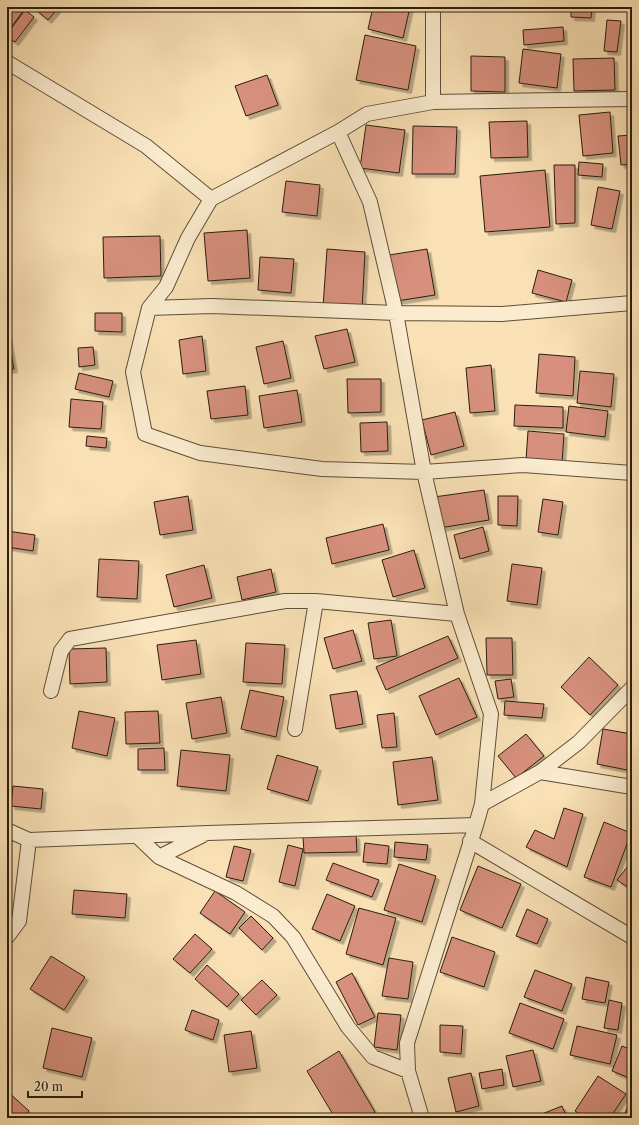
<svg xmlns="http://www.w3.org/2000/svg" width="639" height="1125" font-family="'Libre Caslon Text',serif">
  <defs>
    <filter id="shadow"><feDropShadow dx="3.5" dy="3.5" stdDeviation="0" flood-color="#0004"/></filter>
  </defs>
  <rect width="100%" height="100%" fill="#f9e1b5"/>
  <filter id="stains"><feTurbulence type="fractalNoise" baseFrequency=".005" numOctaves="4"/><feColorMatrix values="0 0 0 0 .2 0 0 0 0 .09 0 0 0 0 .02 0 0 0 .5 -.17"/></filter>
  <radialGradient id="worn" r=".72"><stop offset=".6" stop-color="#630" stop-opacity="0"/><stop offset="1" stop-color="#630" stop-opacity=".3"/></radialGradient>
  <path fill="#d7907d" stroke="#2b1d0e" filter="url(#shadow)" d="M7 7H26L7 33Z
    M38 7H59L48 20 36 10Z
    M373 7H410L403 38 368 29Z
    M571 7H592L591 18 571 17Z
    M25 10 34 17 15 42 7 37V34Z
    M607 20 621 21 617 52 604 51Z
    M563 27 564 41 524 45 523 30Z
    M365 35 416 46 408 90 356 80Z
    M523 49 561 54 557 88 519 83Z
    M471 56 505 57V92L471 91Z
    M614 58 615 90 574 91 573 59Z
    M267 75 278 105 246 116 235 86Z
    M610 112 613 153 583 156 579 115Z
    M527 121 528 157 491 158 489 122Z
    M366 125 405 130 399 173 360 168Z
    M413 126 457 127 455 174H412Z
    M632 135V164L621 165 618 136Z
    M579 162 603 164 602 177 578 175Z
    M554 165H575V223L556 224Z
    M545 170 550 227 485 232 480 176Z
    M286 181 320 185 317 216 282 212Z
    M598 187 620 191 612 229 591 225Z
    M247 230 250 278 208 281 204 233Z
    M160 236 161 276 104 278 103 237Z
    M327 249 365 252 362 310 323 307Z
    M427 249 435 295 397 301 389 255Z
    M260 257 294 259 291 293 258 290Z
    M538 270 572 280 566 302 532 293Z
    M95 313H122V332L95 331Z
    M7 329 14 369 7 370Z
    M347 329 355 362 324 369 315 336Z
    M202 336 206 371 183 374 179 340Z
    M283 341 291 378 264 384 256 347Z
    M93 347 95 365 79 367 78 348Z
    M539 354 575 357 573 396 536 393Z
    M491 365 495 411 470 413 466 368Z
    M580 371 614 374 611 407 577 403Z
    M79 373 113 381 109 397 75 389Z
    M347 379H381V412L348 413Z
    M245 386 248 415 211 419 207 391Z
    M297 390 302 422 264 428 259 396Z
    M71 399 103 402 101 429 69 427Z
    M515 405 563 407V428L514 426Z
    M569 406 608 411 605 437 566 432Z
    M455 412 464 446 431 455 422 420Z
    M387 422 388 451 361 452 360 423Z
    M528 431 564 434 562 463 526 460Z
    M87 436 107 438 106 448 86 446Z
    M484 490 489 520 439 528 434 497Z
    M188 496 193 530 160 535 154 502Z
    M498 496H518L517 526 498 525Z
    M543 499 563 502 558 535 538 532Z
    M383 524 389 550 332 564 326 538Z
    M483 527 489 551 460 559 454 535Z
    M7 531 35 535 33 551 7 547Z
    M414 550 425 588 393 597 382 560Z
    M99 559 139 561 137 599 97 597Z
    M512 564 542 568 537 605 507 601Z
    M204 565 212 598 174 607 166 575Z
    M271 569 276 592 242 600 237 577Z
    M391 620 397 656 374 659 368 623Z
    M353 630 362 661 333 669 324 638Z
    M448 636 458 658 386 690 376 667Z
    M486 638H512L513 675H487Z
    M196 640 201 674 162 680 157 645Z
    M246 643 285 645 282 684 243 682Z
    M106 648 107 682 70 684 69 649Z
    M589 657 618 685 590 715 561 687Z
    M459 678 477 717 436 735 419 696Z
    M511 679 514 697 498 699 495 681Z
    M250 690 284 697 276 737 241 729Z
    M357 691 363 724 336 729 330 695Z
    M221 697 227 733 192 739 186 703Z
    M505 701 544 704 542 718 504 715Z
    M79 711 115 718 107 756 72 748Z
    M158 711 160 743 126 744 125 712Z
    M394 713 397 747 382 748 377 715Z
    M603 729 632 734V771L597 764Z
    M526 734 544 756 516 778 498 756Z
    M164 748 165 770H138V749Z
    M181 750 230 755 226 791 177 786Z
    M277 755 318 767 308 801 267 789Z
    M432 757 438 800 398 805 393 762Z
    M13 786 43 789 41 809 11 806Z
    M564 808 583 814 567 867 526 847 535 830 554 839Z
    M604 822 631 833 611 887 584 877Z
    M356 835 357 852 304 853 303 837Z
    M395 842 428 845 426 860 394 857Z
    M365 843 389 846 387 864 363 862Z
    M288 845 303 849 295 886 279 882Z
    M234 846 251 850 243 881 226 877Z
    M632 861V890L617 880Z
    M333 863 379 880 372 897 326 880Z
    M399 864 436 876 422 922 384 910Z
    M478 866 521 884 502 928 460 910Z
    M74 890 127 894 125 918 72 914Z
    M215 891 245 912 230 934 200 913Z
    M327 894 355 906 340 941 312 929Z
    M359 908 396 918 383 965 346 954Z
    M527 909 548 919 537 944 516 936Z
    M251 916 273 938 262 950 239 928Z
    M195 934 212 949 190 973 173 959Z
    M452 937 495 952 484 987 440 972Z
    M51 956 85 977 64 1010 30 989Z
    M389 958 413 962 408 999 382 996Z
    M207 965 239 994 227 1007 195 979Z
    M535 970 572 984 562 1011 524 997Z
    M352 973 375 1017 358 1025 336 982Z
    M586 977 609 982 605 1003 582 999Z
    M262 980 277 995 256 1015 241 1000Z
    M609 1000 622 1003 618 1030 604 1028Z
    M520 1003 564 1019 553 1049 509 1033Z
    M192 1010 219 1020 213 1040 185 1030Z
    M378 1013 401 1015 397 1050 374 1047Z
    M440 1025 463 1026 461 1054 440 1052Z
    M577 1026 617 1035 610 1064 570 1055Z
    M52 1028 92 1038 82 1077 43 1068Z
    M251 1031 257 1068 229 1072 224 1035Z
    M622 1046 632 1050V1079L612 1071Z
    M533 1050 541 1081 513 1087 506 1056Z
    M339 1051 375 1112 366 1118H335L307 1071Z
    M502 1069 504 1085 482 1089 479 1073Z
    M471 1073 479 1106 456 1112 448 1078Z
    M598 1076 626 1094 610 1118H586L575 1111Z
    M7 1091 29 1111 23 1118H7Z
    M631 1099H632V1118H623Z
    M562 1106 567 1118H532Z"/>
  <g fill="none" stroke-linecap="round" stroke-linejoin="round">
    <defs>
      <path id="minor" d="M433 7V102
        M7 63 10 64 146 146 211 199
        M632 99 433 102 367 114 338 132 211 199 188 238 166 287 149 308 133 372 145 434 200 453 322 469 424 472 523 465 632 473
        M338 132 370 202 396 313 424 472 457 614 491 714 482 804 476 825 407 1043 408 1071 422 1118
        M149 308 212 306 396 313 502 314 632 303
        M51 691 61 651 70 639 285 601H316L457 614
        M295 729 316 601
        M540 772 579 742 632 688
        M482 804 540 772 632 787
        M7 830 29 840 208 833 476 825
        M137 836 159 857 236 893 273 916 293 937 348 1027 373 1057 408 1071
        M470 841 632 937
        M159 857 203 835
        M7 937 19 921 29 840"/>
    </defs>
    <use href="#minor" stroke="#5e4e38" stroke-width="16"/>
    <use href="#minor" stroke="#fbeccf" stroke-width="14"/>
  </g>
  <rect width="639" height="1125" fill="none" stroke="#f9e1b5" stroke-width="24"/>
  <rect x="8" y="8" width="623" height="1109" fill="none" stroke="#2b1d0e" stroke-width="2"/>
  <rect x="12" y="12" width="615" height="1101" fill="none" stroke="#2b1d0e"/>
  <path d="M28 1091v6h54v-6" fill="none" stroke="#2b1d0e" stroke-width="2"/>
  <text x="34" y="1091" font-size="12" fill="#2b1d0e" stroke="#fbeccf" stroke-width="3" paint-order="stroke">20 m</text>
  <rect width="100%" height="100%" filter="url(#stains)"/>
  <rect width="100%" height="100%" fill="url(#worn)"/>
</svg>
